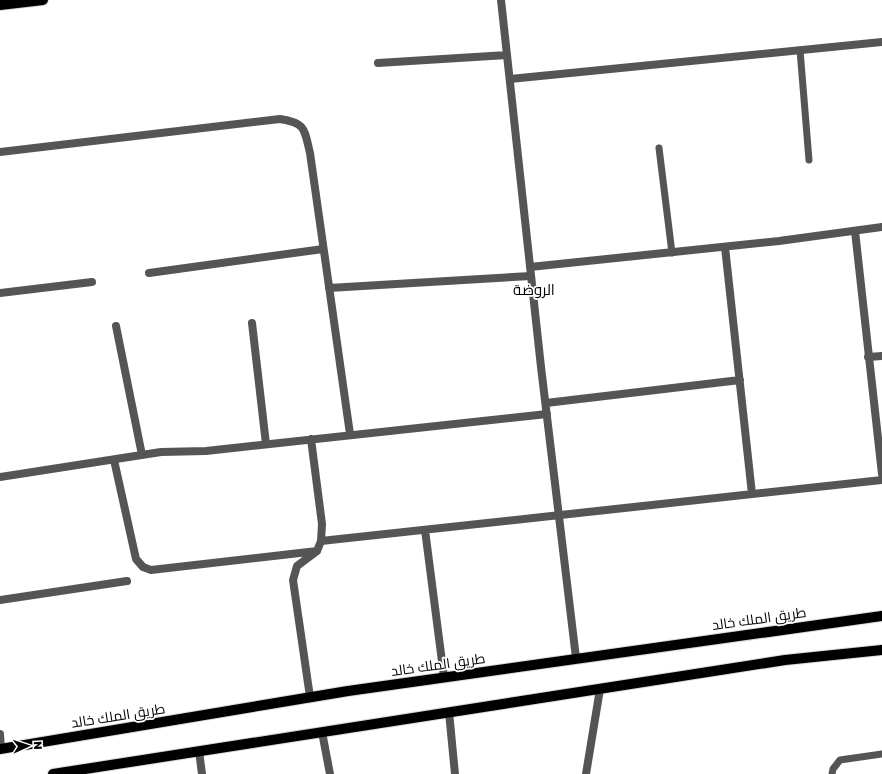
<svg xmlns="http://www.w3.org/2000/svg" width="882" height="774" font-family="'Golos Text',Cairo,sans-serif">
  <rect width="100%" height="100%" fill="#fff"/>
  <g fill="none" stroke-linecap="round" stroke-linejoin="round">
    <defs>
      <path id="primary" d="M0 5 43 0
        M0 749 348 691 882 616
        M53 774 785 660 882 650"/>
    </defs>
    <use href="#primary" stroke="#dbdbdb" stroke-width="12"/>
    <path stroke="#555" stroke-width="7" d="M800 50 809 160
      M659 148 672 253
      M832 774 833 769 840 760 882 754"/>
    <path stroke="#555" stroke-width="8" d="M501 0 541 367 576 658
      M378 63 507 55
      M510 79 882 42
      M0 152 280 119C306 123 304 129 310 153L350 434
      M855 231 882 474
      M725 247 752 494
      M530 267 779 241 882 227
      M149 273 323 249
      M329 288 531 276
      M0 293 92 282
      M252 323 266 444
      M116 326 142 455
      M868 357 882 356
      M546 403 740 380
      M114 460 136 559 143 567 151 570 317 551
      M0 477 161 452 206 451 547 414
      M425 530 444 677
      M321 541 882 480
      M0 600 127 581
      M310 697 293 580 297 566 317 551 321 541 322 524 311 439
      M449 712 455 774
      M322 732 330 774
      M0 734 1 749
      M199 751 202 774
      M586 774 600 689"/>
    <use href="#primary" stroke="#000" stroke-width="10"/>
  </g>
  <g text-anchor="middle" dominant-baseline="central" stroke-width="3.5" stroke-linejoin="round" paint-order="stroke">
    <g font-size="14" fill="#000" stroke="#fff">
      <text transform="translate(759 618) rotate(-8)">طريق الملك خالد</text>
      <text transform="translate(438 664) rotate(-8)">طريق الملك خالد</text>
      <text transform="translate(118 715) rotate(-9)">طريق الملك خالد</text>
    </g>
    <g font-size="15" fill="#000" stroke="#fff">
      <text x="534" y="289">الروضة</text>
    </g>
  </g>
  <g transform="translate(28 746) rotate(87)" stroke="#ffffff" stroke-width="3" paint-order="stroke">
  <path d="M0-3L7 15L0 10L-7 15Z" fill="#000000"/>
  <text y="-6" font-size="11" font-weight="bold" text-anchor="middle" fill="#000000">N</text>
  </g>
</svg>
